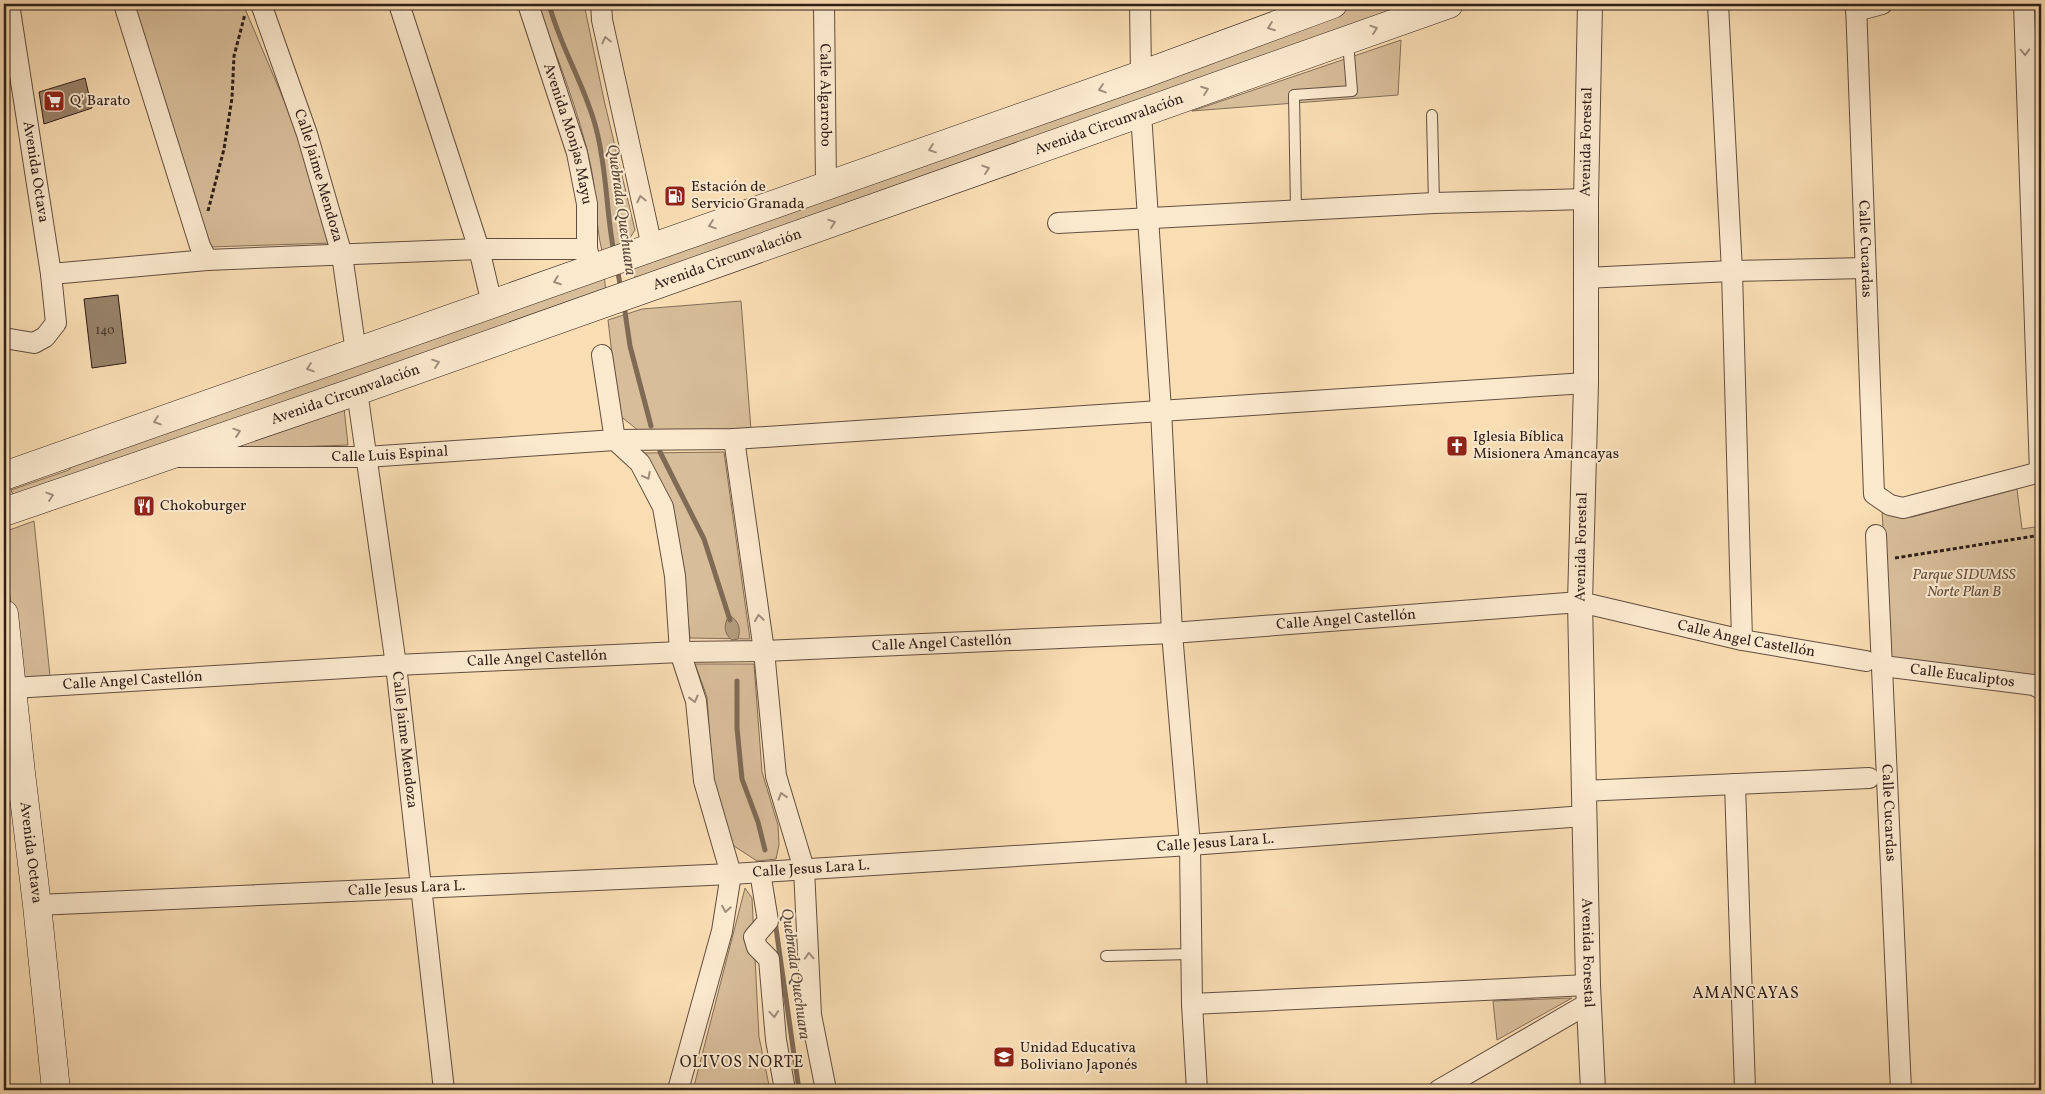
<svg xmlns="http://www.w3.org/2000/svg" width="2045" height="1094" font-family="Vollkorn,serif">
<rect width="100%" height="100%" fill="#f9ddb3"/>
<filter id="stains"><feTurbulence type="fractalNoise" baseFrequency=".004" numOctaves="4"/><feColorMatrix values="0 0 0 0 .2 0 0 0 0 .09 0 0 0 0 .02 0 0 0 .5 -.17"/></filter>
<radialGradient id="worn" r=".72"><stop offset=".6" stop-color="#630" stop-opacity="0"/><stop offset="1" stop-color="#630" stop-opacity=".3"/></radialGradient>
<g fill="#d7bd99" stroke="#836e58">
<polygon points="132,4 243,4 297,131 330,243 210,247"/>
<path d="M537,4H584L604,100L635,230L628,241L602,251C595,223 597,195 591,167C579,111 557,57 537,4Z"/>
<polygon points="1362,4 1421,4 636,282 632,264 1145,84"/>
<polygon points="1401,40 1398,95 1192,111"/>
<polygon points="604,273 606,294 15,501 11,490 69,470 78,458"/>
<polygon points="741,301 751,430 639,431 619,415 608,320 642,309"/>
<polygon points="344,408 348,445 215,450"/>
<polygon points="724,452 750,639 690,638 683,577 642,453"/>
<polygon points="2017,489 2022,529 2041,526 2041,677 1891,658 1882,511 1912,517"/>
<polygon points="34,521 50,676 21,678 4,552 4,532"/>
<polygon points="695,664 754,664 762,772 778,825 779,845 776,859 757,861 734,846 723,824 713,783 707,697"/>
<polygon points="745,888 752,898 759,1037 770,1090 693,1090"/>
<polygon points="1572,998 1497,1040 1493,1001"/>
</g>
<path fill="#b49c7e" stroke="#7f6a55" d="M729,615C739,621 741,628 738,639L732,640C723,633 724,624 729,615Z"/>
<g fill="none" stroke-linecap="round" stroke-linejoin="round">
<g stroke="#7f6a55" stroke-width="5">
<path d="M549,4C560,47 585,85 596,128C607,169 606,211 614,253"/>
<polyline points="617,268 621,289"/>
<polyline points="624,305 630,346 651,426"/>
<polyline points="660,452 704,539 730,620"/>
<polyline points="737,681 737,728 742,779 758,822 765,850"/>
<polyline points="775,921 799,1090"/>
</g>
</g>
<g fill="#988269" stroke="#2f1f18">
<polygon points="85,78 92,108 44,124 39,92"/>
<polygon points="118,295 126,363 92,368 84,299"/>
</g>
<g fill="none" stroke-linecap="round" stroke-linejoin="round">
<g stroke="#624e3f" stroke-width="12">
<g id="service">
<polyline points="1432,115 1434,203"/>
<polyline points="1296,210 1294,95 1352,91 1348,42"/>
<polyline points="1106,956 1191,954"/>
</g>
</g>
<g stroke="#624e3f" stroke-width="22">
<g id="minor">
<polyline points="124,4 200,246 207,260"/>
<path id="s1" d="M261,4L307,134L342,255L356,352"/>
<polyline points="399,4 479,249 492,304"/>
<path id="s2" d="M528,4L577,153L587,204V249L590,260"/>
<polyline points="601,4 602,20 652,247"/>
<path id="s3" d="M824,4L826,186"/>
<polyline points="1140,4 1141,75"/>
<polyline points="1718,4 1732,271 1742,640"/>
<path id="s4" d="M1856,4L1874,494L1890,505L1903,508L2040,472L2041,470"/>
<polyline points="2024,4 2040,472"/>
<polyline points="1856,11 1882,4"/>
<polyline points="1141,114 1161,410 1172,633 1190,845 1192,1004 1197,1090"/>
<polyline points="1058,223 1434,203 1586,199"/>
<polyline points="51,274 207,260 479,249 587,249"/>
<polyline points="1585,278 1732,271 1865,268"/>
<polyline points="4,338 34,343 45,337 56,323 51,274 9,4"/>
<polyline points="602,355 615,440 640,463 663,507 675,576 680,652 696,701 704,781 731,874 722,931 678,1090"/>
<path id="s5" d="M357,391L396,665L444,1090"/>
<polyline points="734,439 764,651 776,776 804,869 811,1015 826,1090"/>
<path id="s6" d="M180,457H366L615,440L734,439L1586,383"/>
<path id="s7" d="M1876,535L1901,1090"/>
<path id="s8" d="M1883,666L2034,685L2041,689"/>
<path id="s9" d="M13,688L396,665L680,652L764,651L1172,633L1580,602L1742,640L1866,661"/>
<polyline points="1735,784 1745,1090"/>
<polyline points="1583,791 1869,778"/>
<polyline points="760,872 768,921 754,937 757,947 769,959 776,1040 785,1090"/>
<path id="s10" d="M37,905L731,874L1190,845L1584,816"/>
<polyline points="1192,1004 1588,985"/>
<polyline points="1439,1090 1589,1003"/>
</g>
</g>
<g stroke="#624e3f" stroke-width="26">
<g id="tertiary">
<path id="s11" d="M1590,4L1586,199V383L1580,602L1588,985L1593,1090"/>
</g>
</g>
<g stroke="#2f1f18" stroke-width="29">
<g id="secondary">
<polyline points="4,476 1141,75 1333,4"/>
<path id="s12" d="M4,512L357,391L1449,4"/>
<path id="s13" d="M4,614L21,773L37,905L56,1090"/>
</g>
</g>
<g stroke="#2f1f18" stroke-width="3" stroke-dasharray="4 2.5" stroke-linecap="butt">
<polyline points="208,211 224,149 232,98 234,56 245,14"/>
<polyline points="1895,558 2041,535"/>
</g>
<use href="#service" stroke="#fbe9ce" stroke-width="10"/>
<use href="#minor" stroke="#fbe9ce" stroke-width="20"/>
<use href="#tertiary" stroke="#fbe9ce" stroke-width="24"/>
<use href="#secondary" stroke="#fbe9ce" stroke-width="28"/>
</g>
<defs><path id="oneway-chevron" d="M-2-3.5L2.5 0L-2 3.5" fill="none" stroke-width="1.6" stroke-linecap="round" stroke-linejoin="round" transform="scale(1.25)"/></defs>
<g stroke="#9f8e7c">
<use href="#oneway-chevron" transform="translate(1271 27) rotate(160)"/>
<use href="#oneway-chevron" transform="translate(1374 29) rotate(-19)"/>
<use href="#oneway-chevron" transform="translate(606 40) rotate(-103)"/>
<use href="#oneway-chevron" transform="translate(2025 52) rotate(88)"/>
<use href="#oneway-chevron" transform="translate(1102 89) rotate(161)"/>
<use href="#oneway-chevron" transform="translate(1205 90) rotate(-20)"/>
<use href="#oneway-chevron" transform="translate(932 149) rotate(161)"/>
<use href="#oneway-chevron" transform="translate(986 169) rotate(-19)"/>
<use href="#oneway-chevron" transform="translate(641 199) rotate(-103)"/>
<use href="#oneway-chevron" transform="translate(832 223) rotate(-19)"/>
<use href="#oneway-chevron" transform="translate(712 225) rotate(161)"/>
<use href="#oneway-chevron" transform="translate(557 281) rotate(160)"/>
<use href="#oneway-chevron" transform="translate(436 363) rotate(-19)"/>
<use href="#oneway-chevron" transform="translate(310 368) rotate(161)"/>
<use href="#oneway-chevron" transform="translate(157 421) rotate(161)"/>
<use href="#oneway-chevron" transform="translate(237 432) rotate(-19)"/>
<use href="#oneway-chevron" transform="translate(647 476) rotate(62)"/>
<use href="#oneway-chevron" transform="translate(50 496) rotate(-19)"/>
<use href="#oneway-chevron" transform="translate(759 618) rotate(-98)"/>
<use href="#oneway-chevron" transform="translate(694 699) rotate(76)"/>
<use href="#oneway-chevron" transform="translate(782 796) rotate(-107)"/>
<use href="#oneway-chevron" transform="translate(726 909) rotate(99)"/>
<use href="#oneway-chevron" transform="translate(809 956) rotate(-93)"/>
<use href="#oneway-chevron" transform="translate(774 1014) rotate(85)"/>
</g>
<defs>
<g id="supermarket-square" transform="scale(1.125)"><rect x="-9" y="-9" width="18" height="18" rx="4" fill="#8f2418" stroke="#fbe9ce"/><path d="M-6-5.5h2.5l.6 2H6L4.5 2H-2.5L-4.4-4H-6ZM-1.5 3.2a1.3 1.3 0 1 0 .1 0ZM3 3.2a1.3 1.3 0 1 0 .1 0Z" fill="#fff"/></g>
<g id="fuel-square" transform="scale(1.125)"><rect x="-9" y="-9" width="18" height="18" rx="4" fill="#8f2418" stroke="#fbe9ce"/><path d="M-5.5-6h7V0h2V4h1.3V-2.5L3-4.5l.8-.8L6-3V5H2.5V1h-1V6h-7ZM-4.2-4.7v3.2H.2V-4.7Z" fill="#fff"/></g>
<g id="church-square" transform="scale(1.125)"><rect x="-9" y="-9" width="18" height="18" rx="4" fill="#8f2418" stroke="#fbe9ce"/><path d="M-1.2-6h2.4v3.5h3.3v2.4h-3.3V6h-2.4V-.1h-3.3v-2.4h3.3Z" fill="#fff"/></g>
<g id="restaurant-square" transform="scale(1.125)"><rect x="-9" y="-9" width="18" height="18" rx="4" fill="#8f2418" stroke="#fbe9ce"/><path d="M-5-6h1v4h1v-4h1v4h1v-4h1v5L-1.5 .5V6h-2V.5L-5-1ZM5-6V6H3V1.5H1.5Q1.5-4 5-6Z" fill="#fff"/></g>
<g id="school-square" transform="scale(1.125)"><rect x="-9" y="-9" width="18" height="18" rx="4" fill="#8f2418" stroke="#fbe9ce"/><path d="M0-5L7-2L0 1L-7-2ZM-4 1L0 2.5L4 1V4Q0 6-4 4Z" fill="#fff"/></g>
</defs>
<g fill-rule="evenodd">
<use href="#supermarket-square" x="54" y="101"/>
<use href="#fuel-square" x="675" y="196"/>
<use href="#church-square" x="1457" y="446"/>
<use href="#restaurant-square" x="144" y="506"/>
<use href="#school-square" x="1004" y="1057"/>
</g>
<g text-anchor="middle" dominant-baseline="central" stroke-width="4" stroke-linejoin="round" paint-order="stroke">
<g font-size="12" fill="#49382c">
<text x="105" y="331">140</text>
</g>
<g font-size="15" fill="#2f1f18" stroke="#fbe9ce">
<text stroke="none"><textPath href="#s3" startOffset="91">Calle Algarrobo</textPath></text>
<text stroke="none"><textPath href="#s12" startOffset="1171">Avenida Circunvalación</textPath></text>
<text stroke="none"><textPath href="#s2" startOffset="136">Avenida Monjas Mayu</textPath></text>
<text transform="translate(1587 142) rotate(-89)">Avenida Forestal</text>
<text transform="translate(35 172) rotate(81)">Avenida Octava</text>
<text stroke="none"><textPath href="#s1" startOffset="181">Calle Jaime Mendoza</textPath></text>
<text stroke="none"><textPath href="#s4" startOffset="245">Calle Cucardas</textPath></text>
<text stroke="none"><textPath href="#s12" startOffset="766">Avenida Circunvalación</textPath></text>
<text stroke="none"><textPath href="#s12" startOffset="361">Avenida Circunvalación</textPath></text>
<text stroke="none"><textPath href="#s6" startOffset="210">Calle Luis Espinal</textPath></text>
<text transform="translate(1582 547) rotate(-89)">Avenida Forestal</text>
<text stroke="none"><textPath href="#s9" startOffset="1335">Calle Angel Castellón</textPath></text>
<text stroke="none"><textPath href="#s9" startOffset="1740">Calle Angel Castellón</textPath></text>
<text stroke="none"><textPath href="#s9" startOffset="930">Calle Angel Castellón</textPath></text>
<text stroke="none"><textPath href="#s9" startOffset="525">Calle Angel Castellón</textPath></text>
<text stroke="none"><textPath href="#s8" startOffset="80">Calle Eucaliptos</textPath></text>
<text stroke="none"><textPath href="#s9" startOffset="120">Calle Angel Castellón</textPath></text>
<text stroke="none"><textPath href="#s5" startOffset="352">Calle Jaime Mendoza</textPath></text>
<text stroke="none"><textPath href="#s7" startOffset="278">Calle Cucardas</textPath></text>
<text stroke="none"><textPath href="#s10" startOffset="1180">Calle Jesus Lara L.</textPath></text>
<text stroke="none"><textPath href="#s13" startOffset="240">Avenida Octava</textPath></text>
<text stroke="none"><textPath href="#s10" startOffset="775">Calle Jesus Lara L.</textPath></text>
<text stroke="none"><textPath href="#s10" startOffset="370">Calle Jesus Lara L.</textPath></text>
<text stroke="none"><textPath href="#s11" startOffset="949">Avenida Forestal</textPath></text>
</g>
<g font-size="15" fill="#2f1f18" stroke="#fbe9ce" text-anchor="start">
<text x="70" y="101">Q' Barato</text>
<text x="691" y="187">Estación de<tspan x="691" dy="17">Servicio Granada</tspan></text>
<text x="1473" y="437">Iglesia Bíblica<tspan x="1473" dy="17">Misionera Amancayas</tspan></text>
<text x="160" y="506">Chokoburger</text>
<text x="1020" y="1048">Unidad Educativa<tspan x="1020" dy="17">Boliviano Japonés</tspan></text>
</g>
<g font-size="15" font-style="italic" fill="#614e3f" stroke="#fbe9ce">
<text x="1964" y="575">Parque SIDUMSS<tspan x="1964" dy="17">Norte Plan B</tspan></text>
</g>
<g font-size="16" font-style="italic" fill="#5e4b3c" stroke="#fbe9ce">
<text transform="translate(621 210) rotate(82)">Quebrada Quechuara</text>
<text transform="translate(795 974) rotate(82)">Quebrada Quechuara</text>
</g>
<g font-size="16" letter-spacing="1" fill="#2f1f18" stroke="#fbe9ce">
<text x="1746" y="994">AMANCAYAS</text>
<text x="742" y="1063">OLIVOS NORTE</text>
</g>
</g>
<rect width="2045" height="1094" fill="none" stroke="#f9ddb3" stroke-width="20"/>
<rect x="5" y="5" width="2035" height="1084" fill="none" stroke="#2f1f18" stroke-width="2.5"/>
<rect x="10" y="10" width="2025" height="1074" fill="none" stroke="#2f1f18"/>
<rect width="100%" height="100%" filter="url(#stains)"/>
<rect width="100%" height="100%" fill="url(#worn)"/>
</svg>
